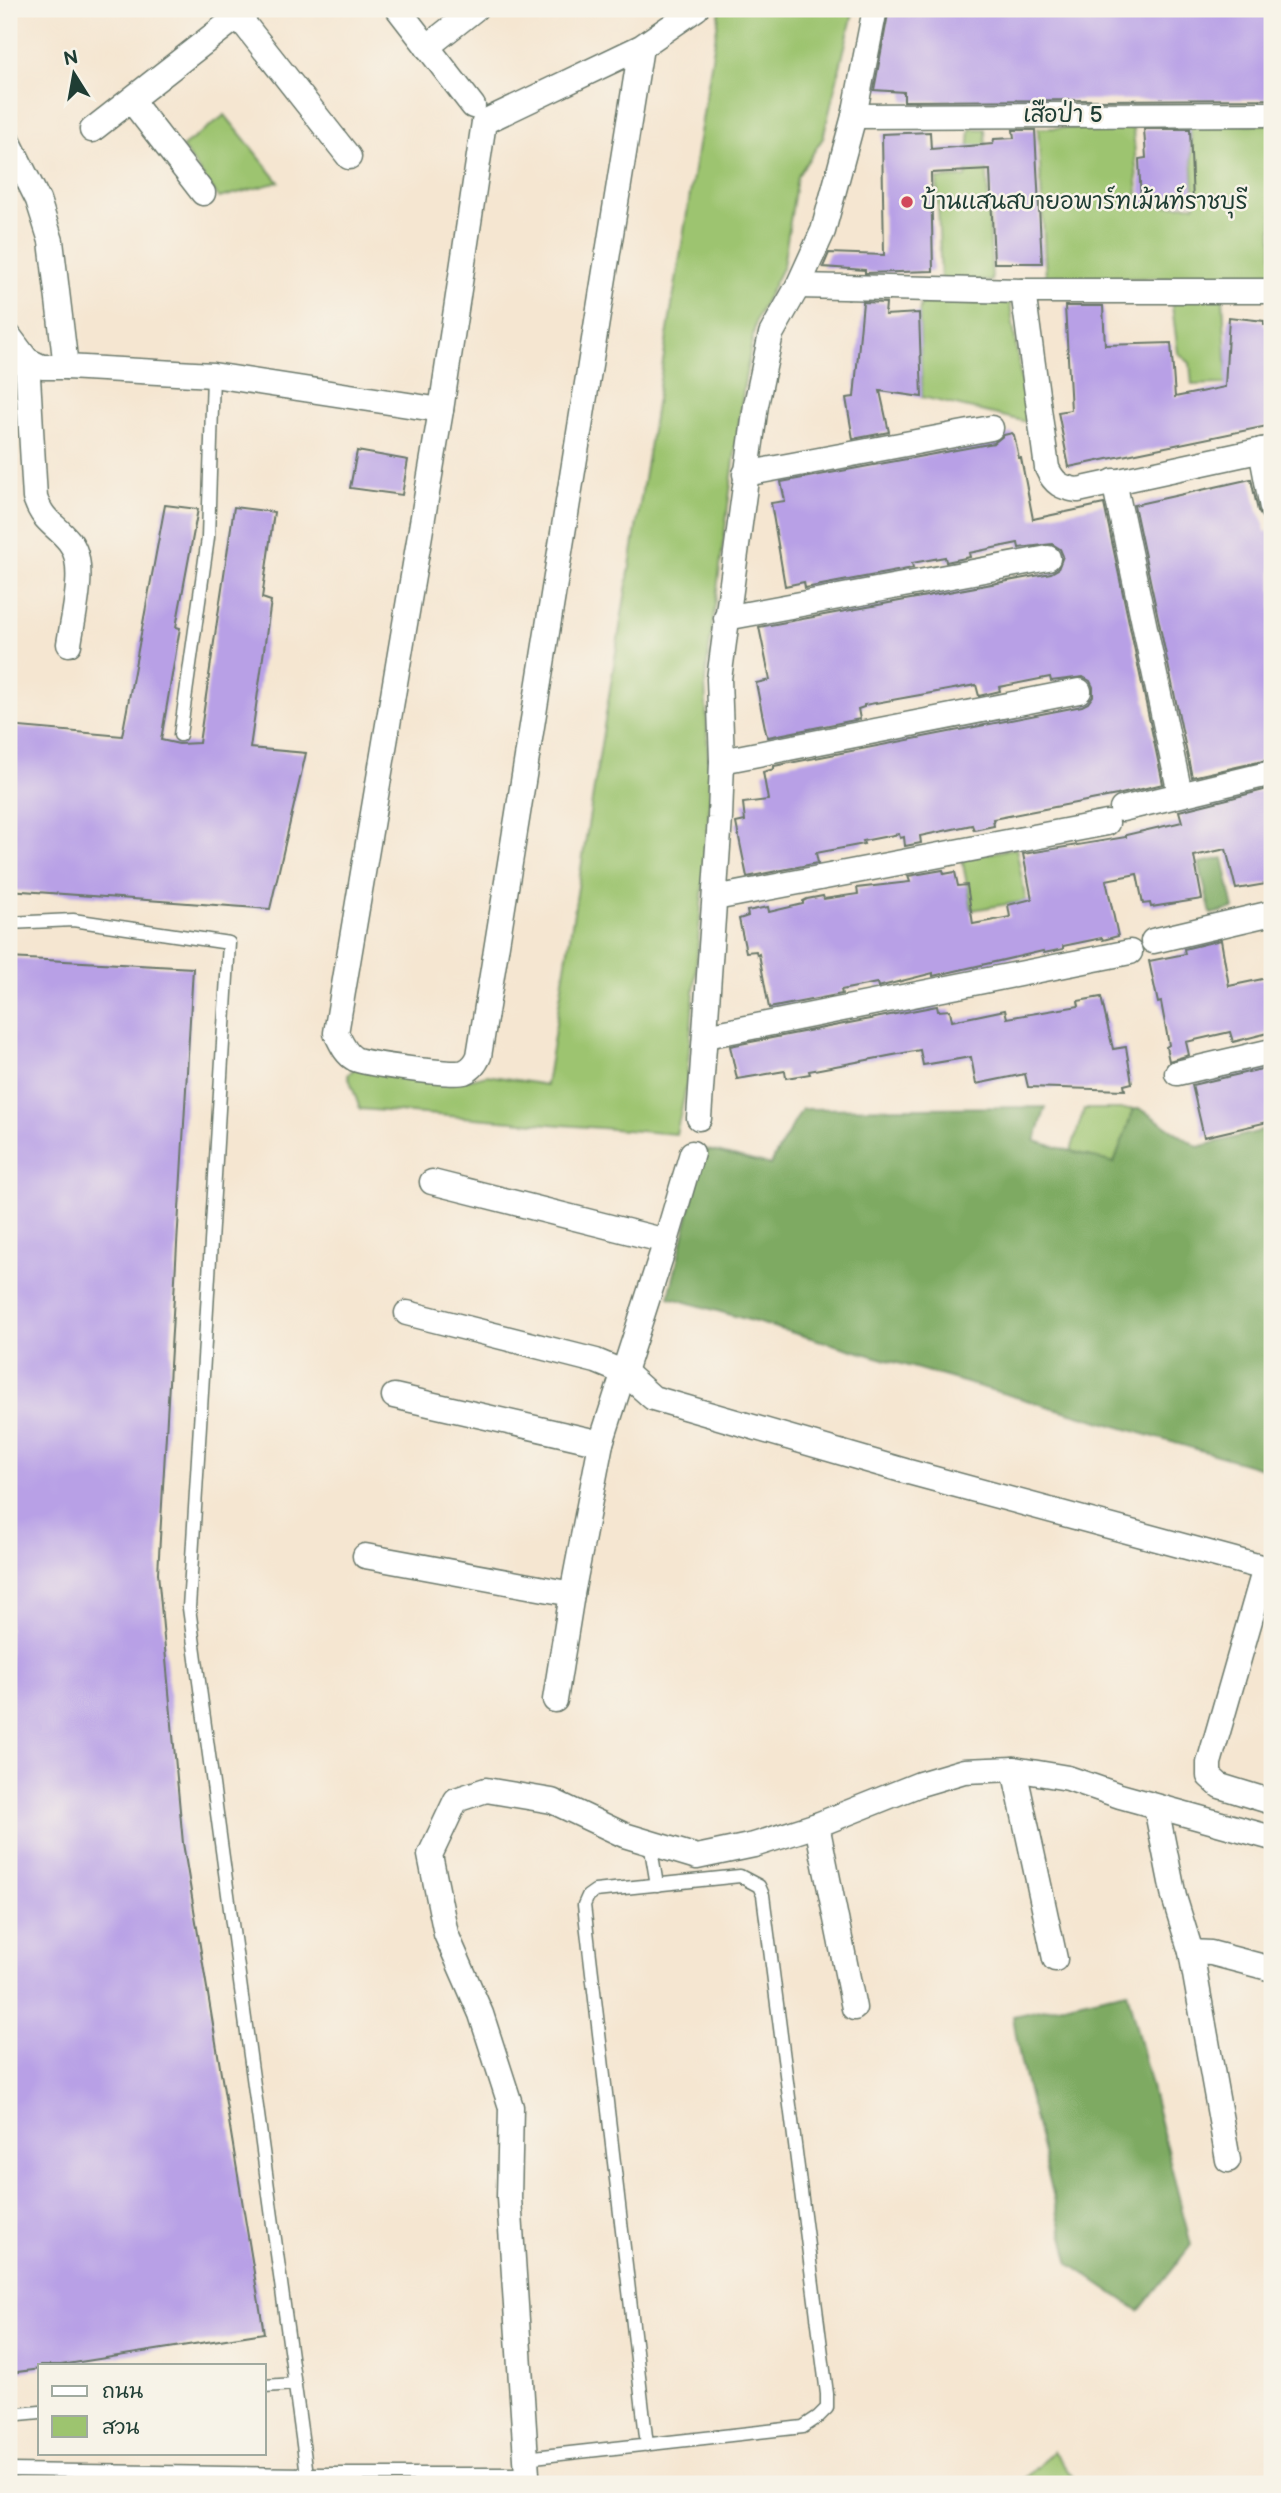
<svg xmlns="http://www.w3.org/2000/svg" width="1281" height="2493" font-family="'Balsamiq Sans','Playpen Sans Thai',sans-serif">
<rect width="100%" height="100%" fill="#f7f3e8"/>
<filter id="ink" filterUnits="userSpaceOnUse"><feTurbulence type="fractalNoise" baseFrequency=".0143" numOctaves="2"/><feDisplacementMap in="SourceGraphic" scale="14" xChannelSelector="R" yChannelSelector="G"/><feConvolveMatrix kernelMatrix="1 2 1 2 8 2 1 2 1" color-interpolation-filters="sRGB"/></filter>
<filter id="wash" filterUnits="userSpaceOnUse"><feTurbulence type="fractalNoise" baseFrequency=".00686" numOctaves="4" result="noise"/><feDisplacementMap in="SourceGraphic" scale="28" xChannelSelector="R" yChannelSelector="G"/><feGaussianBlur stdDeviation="1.57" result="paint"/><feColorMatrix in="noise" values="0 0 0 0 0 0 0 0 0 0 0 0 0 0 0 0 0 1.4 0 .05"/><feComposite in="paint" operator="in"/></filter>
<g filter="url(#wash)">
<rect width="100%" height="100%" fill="#f5e6d1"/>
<g fill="#9dc46f" stroke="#5e8052" stroke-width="2">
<polygon points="720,9 854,9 823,138 797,177 783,266 756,320 744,385 705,681 710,799 686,1088 676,1134 360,1109 348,1075 357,1065 470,1079 487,1075 546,1085"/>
<polygon points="225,115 279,182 219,198 182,147"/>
<polygon points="1272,124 1272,278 1046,278 1038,128 1133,128 1139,206 1195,205 1190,125"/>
<polygon points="970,129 985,129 992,281 941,283 937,179 966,177"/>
<polygon points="1223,296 1227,384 1192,385 1190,363 1178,353 1171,298"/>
<polygon points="921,303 1010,303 1027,422 922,397 919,313"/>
<polygon points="1016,848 1026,901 972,910 962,859"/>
<polygon points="1084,1109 1134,1109 1114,1164 1071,1151"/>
<polygon points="1053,2451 1078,2484 1020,2484"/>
</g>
<g fill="#7eaa62" stroke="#4e744b" stroke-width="2">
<polygon points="1223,858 1234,909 1211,914 1199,863"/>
<polygon points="1046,1107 1035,1141 1114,1163 1134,1109 1141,1109 1198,1147 1272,1128 1272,1471 669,1297 704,1149 770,1165 802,1109"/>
<polygon points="1127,1991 1191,2245 1139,2311 1070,2264 1020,2059 1013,2016"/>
</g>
<g id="blocks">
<g fill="#b8a0e6">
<polygon points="889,9 1272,9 1272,99 904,101 904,92 874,90"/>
<polygon points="1144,129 1190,129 1193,202 1141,205 1139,159 1146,158"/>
<polygon points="1013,130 1035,130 1042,263 994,263 990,170 931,173 933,271 865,273 865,270 823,267 829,253 884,255 882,134 930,132 931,149 993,144 994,139 1014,138"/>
<polygon points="863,302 886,303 885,315 919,313 922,397 880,391 889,432 853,439 846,398 854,397"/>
<polygon points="1065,306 1103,306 1105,345 1171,343 1175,397 1225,387 1229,317 1264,321 1264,325 1272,325 1272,425 1069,467 1058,412 1071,410"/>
<polygon points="1012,433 1014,435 1019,458 1021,458 1033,519 1104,504 1163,784 1117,795 993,819 994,826 974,830 972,825 920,836 921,843 905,846 904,837 900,838 899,834 863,841 864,844 816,853 818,863 747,877 736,823 745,821 743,803 768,800 763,772 774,769 774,766 1082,706 1088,703 1093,696 1093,687 1090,681 1083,677 1051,681 1050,677 999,687 1000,691 979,696 976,685 864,705 864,707 858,709 860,719 768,737 766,733 756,683 770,680 759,627 1051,573 1058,569 1063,556 1060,549 1052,544 1019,548 1018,543 969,553 970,557 946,562 945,557 912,563 913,568 805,588 804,582 785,586 771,503 785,501 781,482 994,443 1004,435"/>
<polygon points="357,451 408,460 402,495 350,488"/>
<polygon points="1251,479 1258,511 1263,519 1265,532 1270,531 1272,543 1272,759 1192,777 1134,505"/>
<polygon points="165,505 198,509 176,627 180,628 161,740 179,744 199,743 234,507 274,512 262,598 271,601 250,748 306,753 270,909 9,890 9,726 122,736"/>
<polygon points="1272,788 1272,883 1236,889 1226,849 1194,856 1202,899 1151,907 1150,903 1143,904 1137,874 1106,880 1118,936 1103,940 1102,938 1063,946 1063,949 1044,953 1043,951 933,976 933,973 878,987 877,983 841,990 842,994 769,1008 759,954 757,955 756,951 746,952 739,919 748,916 747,911 768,907 769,912 803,904 803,901 807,899 823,896 824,899 858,894 857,888 910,882 908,876 943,870 944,874 955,872 958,886 967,885 973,924 1010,917 1008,905 1032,899 1023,854 1126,837 1126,835 1182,822 1179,811"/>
<polygon points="1221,940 1229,986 1272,977 1272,1032 1233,1042 1230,1032 1186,1042 1189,1055 1169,1061 1166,1047 1169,1045 1161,1002 1158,1003 1149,961 1185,954 1184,949"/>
<polygon points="9,958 193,968 158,1573 183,1843 264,2333 61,2365 40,2365 40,2369 9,2373"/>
<polygon points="1101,997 1113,1049 1126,1047 1132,1083 1124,1085 1125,1090 1028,1087 1025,1074 976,1084 971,1057 923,1065 920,1050 809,1071 810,1074 786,1078 785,1071 737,1079 730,1046 937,1006 938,1011 950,1010 952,1021 1005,1010 1007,1018 1079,1006 1078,1001"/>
<polygon points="1266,1068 1272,1097 1272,1121 1204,1137 1192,1085"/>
</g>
</g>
</g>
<g filter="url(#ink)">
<use href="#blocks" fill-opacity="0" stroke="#6a786b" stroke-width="2"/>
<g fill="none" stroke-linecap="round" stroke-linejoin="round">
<g stroke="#6a786b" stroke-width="15">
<g id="service">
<polyline points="180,735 208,538 213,375"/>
<polyline points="9,923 73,920 229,943 189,1608 307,2474 527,2474"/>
<polyline points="650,1843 657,1885"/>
<polyline points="264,2386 295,2384"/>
<polyline points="9,2415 40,2412"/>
<polyline points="525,2458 803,2427 818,2417 827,2408 827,2394 763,1895 759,1886 740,1876 595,1891 588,1896 584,1905 647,2445"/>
<polyline points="9,2470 307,2474"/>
</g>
</g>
<g stroke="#6a786b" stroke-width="27">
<g id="minor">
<polyline points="398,9 473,106"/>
<polyline points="238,16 349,157"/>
<polyline points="427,47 475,9"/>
<path d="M641,47L479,1056C476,1063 472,1069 464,1072C452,1076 367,1064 355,1059C345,1054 341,1042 336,1033L441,410L484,122L641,47L696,9"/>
<polyline points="131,100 203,193"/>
<polyline points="854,116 1272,114"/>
<polyline points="92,130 247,9"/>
<polyline points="9,142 38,200 51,241 66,367"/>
<polyline points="798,286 1023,291 1272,291"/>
<path d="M1023,291L1047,468C1054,484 1062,488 1078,490L1272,448"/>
<polyline points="9,336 27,360 42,367 66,367 213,375 441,410"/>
<path d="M27,360L35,498C44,523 54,523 69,541C88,563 73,616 69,644"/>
<polyline points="1261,450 1272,508"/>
<polyline points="745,474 991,428"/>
<polyline points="1114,481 1180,794"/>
<polyline points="726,618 1048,558"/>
<polyline points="722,761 1079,691"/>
<polyline points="1122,809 1272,773"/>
<polyline points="715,898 1107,823"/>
<polyline points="1153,941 1272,913"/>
<polyline points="706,1036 1130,952"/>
<polyline points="1177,1073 1272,1051"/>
<polyline points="699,1118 720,818 722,761 719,679 756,405 771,334 798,286 823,231 854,116 875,9"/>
<polyline points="432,1182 666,1241"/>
<polyline points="407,1313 596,1361 625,1373 653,1398 905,1471 1272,1570"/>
<polyline points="394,1396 601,1443"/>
<polyline points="365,1556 572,1594"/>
<polyline points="1265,1568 1209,1763 1209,1776 1220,1786 1272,1802"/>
<polyline points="555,1700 572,1594 601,1443 666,1241 692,1153"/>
<polyline points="1014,1769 1055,1959"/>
<polyline points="1156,1807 1174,1897 1191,1952 1228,2160"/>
<polyline points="817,1825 854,2008"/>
<polyline points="1191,1952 1211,1953 1272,1969"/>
<polyline points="524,2484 527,2474 509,2198 511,2107 481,2014 446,1934 430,1855 456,1800 486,1790 552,1801 624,1835 697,1857 754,1845 817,1825 920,1784 964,1771 1014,1769 1068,1778 1120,1796 1272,1838"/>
</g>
</g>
<use href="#service" stroke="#fff" stroke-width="12"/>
<use href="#minor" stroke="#fff" stroke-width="24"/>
</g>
</g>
<circle fill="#d1495b" stroke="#f7f3e8" stroke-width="2.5" cx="907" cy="202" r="7"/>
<g text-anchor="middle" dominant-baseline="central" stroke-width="5" stroke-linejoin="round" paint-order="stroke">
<g font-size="23" fill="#1f3d34" stroke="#f7f3e8">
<text x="1063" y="115">เสือป่า 5</text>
</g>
<g font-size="23" fill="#1f3d34" stroke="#f7f3e8" text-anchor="start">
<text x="921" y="202">บ้านแสนสบายอพาร์ทเม้นท์ราชบุรี</text>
</g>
</g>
<rect width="1281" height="2493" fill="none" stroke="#f7f3e8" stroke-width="35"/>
<rect x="38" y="2364" width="228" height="91" fill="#f7f3e8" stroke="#a1aaa0" stroke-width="2"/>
<rect x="52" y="2386" width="35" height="10" fill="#ffffff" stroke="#a1aaa0" stroke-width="2"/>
<text x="102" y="2398" font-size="21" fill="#1f3d34">ถนน</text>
<rect x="52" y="2416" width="35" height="21" fill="#9dc46f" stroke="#a1aaa0" stroke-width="2"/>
<text x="102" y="2434" font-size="21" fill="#1f3d34">สวน</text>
<g transform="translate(74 74) rotate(349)" stroke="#f7f3e8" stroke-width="5" paint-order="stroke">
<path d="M0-5L12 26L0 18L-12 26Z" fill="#1f3d34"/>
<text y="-10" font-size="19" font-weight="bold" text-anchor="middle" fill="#1f3d34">N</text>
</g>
</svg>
